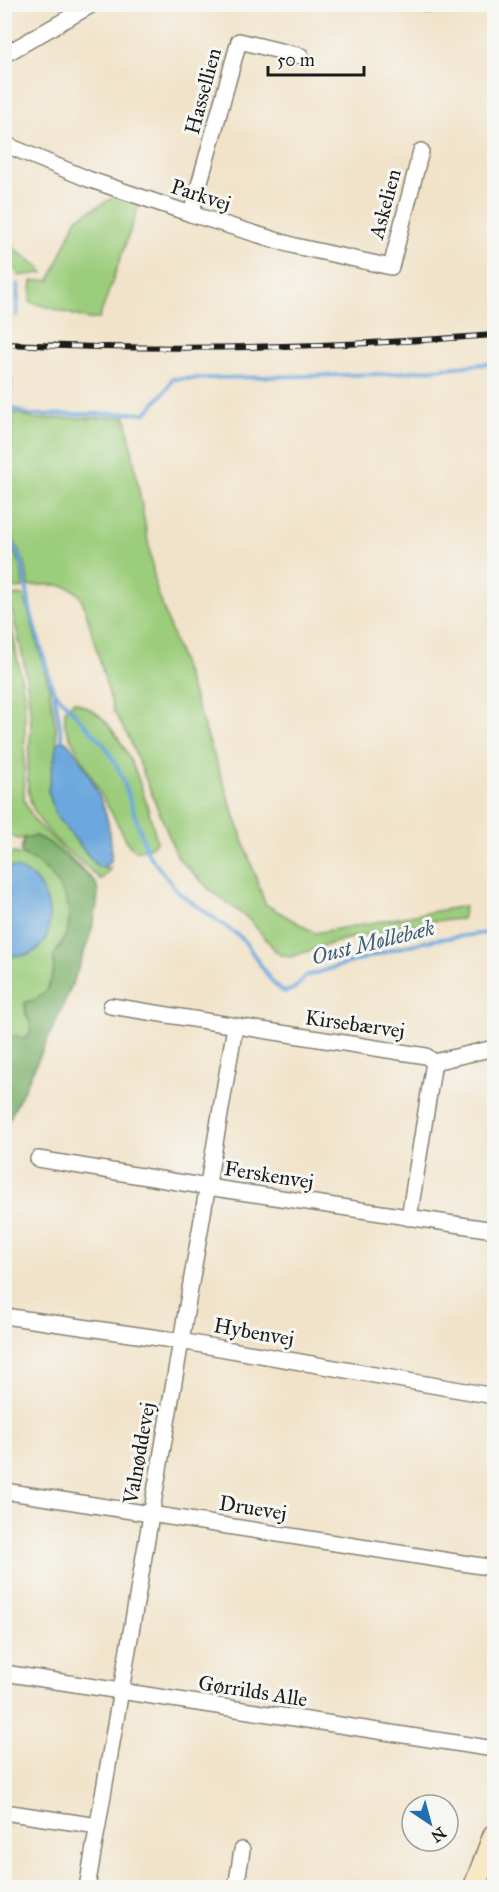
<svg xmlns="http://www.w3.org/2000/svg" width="499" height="1892" font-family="'IM FELL Great Primer',serif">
<rect width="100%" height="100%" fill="#f6f6f2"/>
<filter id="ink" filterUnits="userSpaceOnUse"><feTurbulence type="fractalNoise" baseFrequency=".0167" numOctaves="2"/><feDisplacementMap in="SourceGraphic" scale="12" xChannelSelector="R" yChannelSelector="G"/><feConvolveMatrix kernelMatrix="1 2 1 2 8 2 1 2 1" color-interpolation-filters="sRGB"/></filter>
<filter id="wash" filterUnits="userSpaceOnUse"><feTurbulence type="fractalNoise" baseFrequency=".008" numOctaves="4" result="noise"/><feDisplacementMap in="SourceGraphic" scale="24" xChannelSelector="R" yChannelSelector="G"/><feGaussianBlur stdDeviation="1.35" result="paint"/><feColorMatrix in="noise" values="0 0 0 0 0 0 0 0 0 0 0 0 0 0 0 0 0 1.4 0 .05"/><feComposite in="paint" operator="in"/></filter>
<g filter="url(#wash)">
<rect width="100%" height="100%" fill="#f1e3c9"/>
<g fill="#9ccd7c" stroke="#5c744c" stroke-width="1.5">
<polygon points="118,195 140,203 99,319 88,319 30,302 32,281 50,280 77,218"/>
<polygon points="5,242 38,266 43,273 19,276 5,253"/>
<path d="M14,412L34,419L126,417L156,587L265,904L315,933L465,906L462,919L433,921L346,939L290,957L279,954L274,949L250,920L210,890L178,858L129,738L114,712L85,608C83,604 82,598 79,595C68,581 44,585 29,586L25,563L7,527L5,515Z"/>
<polygon points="4,536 21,564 23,588 16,589 5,581"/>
<path d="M24,595L49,686L56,728L57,746L48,791L56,816L98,867L111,868L101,880C80,860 51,840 36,814C21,789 31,751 31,723C31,713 29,702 28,691C25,659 16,627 8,596Z"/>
<polygon points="4,602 12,630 25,699 24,800 34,820 95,882 48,842 35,836 19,839 5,835"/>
<path d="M74,701C84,706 98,712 105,721C134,753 146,800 157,841L151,847L136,851L129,845L70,737L65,725V711Z"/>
<path d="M15,853C46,860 77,896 68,929C65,940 56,949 54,958C53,961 55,964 54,968C53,974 50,984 47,990C43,996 38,997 33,1001C30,1004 27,1009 25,1013L32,1027L30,1034L22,1039L5,1040V855Z"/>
</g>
<path fill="#7db06c" stroke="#4c6644" stroke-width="1.5" d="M35,836L48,842L95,882C115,914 23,1090 5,1128V1040L16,1035L22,1039L30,1034C33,1019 24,1017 25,1002C43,1001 53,983 54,966C54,964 53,958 54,957C55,953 59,949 61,945C71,928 72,910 63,893C57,883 49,871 40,864C33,860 25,858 21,851L24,838Z"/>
<g fill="#6ca8dd" stroke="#44627c" stroke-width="1.5">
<path d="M62,739C76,744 102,799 106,815C110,829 112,847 111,862L103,867H98L56,816L48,791L57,744Z"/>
<path d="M11,867C61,874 66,970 5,954V870Z"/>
</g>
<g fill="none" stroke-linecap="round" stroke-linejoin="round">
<g stroke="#6ca8dd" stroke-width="4">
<polyline points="4,264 10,272"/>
<polyline points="17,315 18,284"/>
<polyline points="10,407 30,415 146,413 167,389 172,379 387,374 494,363"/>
<polyline points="4,481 11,377"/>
<polyline points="4,528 22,561 31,613 53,690 106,747 121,774 148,854 179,893 243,939 270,979 280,990 286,992 295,988 306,976 398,948 433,940 494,932"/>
<polyline points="54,692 62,739"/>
</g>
</g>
</g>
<g filter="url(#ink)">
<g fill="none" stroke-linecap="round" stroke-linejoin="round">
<g stroke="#868072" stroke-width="18">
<g id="street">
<polyline points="428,4 435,4"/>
<polyline points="4,55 93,4"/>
<polyline points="4,144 88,179 191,214 295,246 391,267 421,151"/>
<polyline points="191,214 239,41 301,56"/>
<polyline points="111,1006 426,1056 434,1062 409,1218"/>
<polyline points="434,1062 494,1048"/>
<polyline points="38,1159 214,1188 494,1230"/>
<polyline points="4,1316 180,1341 494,1396"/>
<polyline points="4,1491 494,1568"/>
<polyline points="4,1673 494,1749"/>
<polyline points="4,1812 98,1826"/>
<polyline points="87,1888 235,1027"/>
<polyline points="236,1888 242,1850"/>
</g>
</g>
<g stroke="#868072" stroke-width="24">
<polyline id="secondary" points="474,1888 494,1835"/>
</g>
<use href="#street" stroke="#fff" stroke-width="15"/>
<use href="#secondary" stroke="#f8e8c3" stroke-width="21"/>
<g stroke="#1c1c1c" stroke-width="6">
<path id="rail" d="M4,344C168,351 331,348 494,335"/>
</g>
<use href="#rail" stroke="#f6f6f2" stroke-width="4" stroke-dasharray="11" stroke-linecap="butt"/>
</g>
</g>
<g text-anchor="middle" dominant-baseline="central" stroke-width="6" stroke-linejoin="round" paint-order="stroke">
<g font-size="21" fill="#1c1c1c" stroke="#f6f6f2">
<text transform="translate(203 91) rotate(-75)">Hassellien</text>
<text transform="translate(201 195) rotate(18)">Parkvej</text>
<text transform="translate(385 204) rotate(-75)">Askelien</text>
<text transform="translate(355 1024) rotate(8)">Kirsebærvej</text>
<text transform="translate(269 1175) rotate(9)">Ferskenvej</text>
<text transform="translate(254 1332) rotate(10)">Hybenvej</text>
<text transform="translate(139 1453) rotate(-80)">Valnøddevej</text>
<text transform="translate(253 1508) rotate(9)">Druevej</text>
<text transform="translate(253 1691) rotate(9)">Gørrilds Alle</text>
</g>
<g font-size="22" font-style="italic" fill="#405b73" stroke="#f6f6f2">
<text transform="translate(373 942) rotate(-14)">Oust Møllebæk</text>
</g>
</g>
<rect width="499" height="1892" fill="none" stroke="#f6f6f2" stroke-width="24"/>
<g transform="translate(430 1823) rotate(144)"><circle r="28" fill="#f6f6f2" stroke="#9f9f9c" stroke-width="1.5"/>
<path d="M0-4.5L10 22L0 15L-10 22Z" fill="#1f6fb2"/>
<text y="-9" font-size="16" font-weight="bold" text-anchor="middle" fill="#1c1c1c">N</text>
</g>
<path d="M268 66v9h96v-9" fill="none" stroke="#1c1c1c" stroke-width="3"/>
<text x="277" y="66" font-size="18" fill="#1c1c1c" stroke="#f6f6f2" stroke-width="4.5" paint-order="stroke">50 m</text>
</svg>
